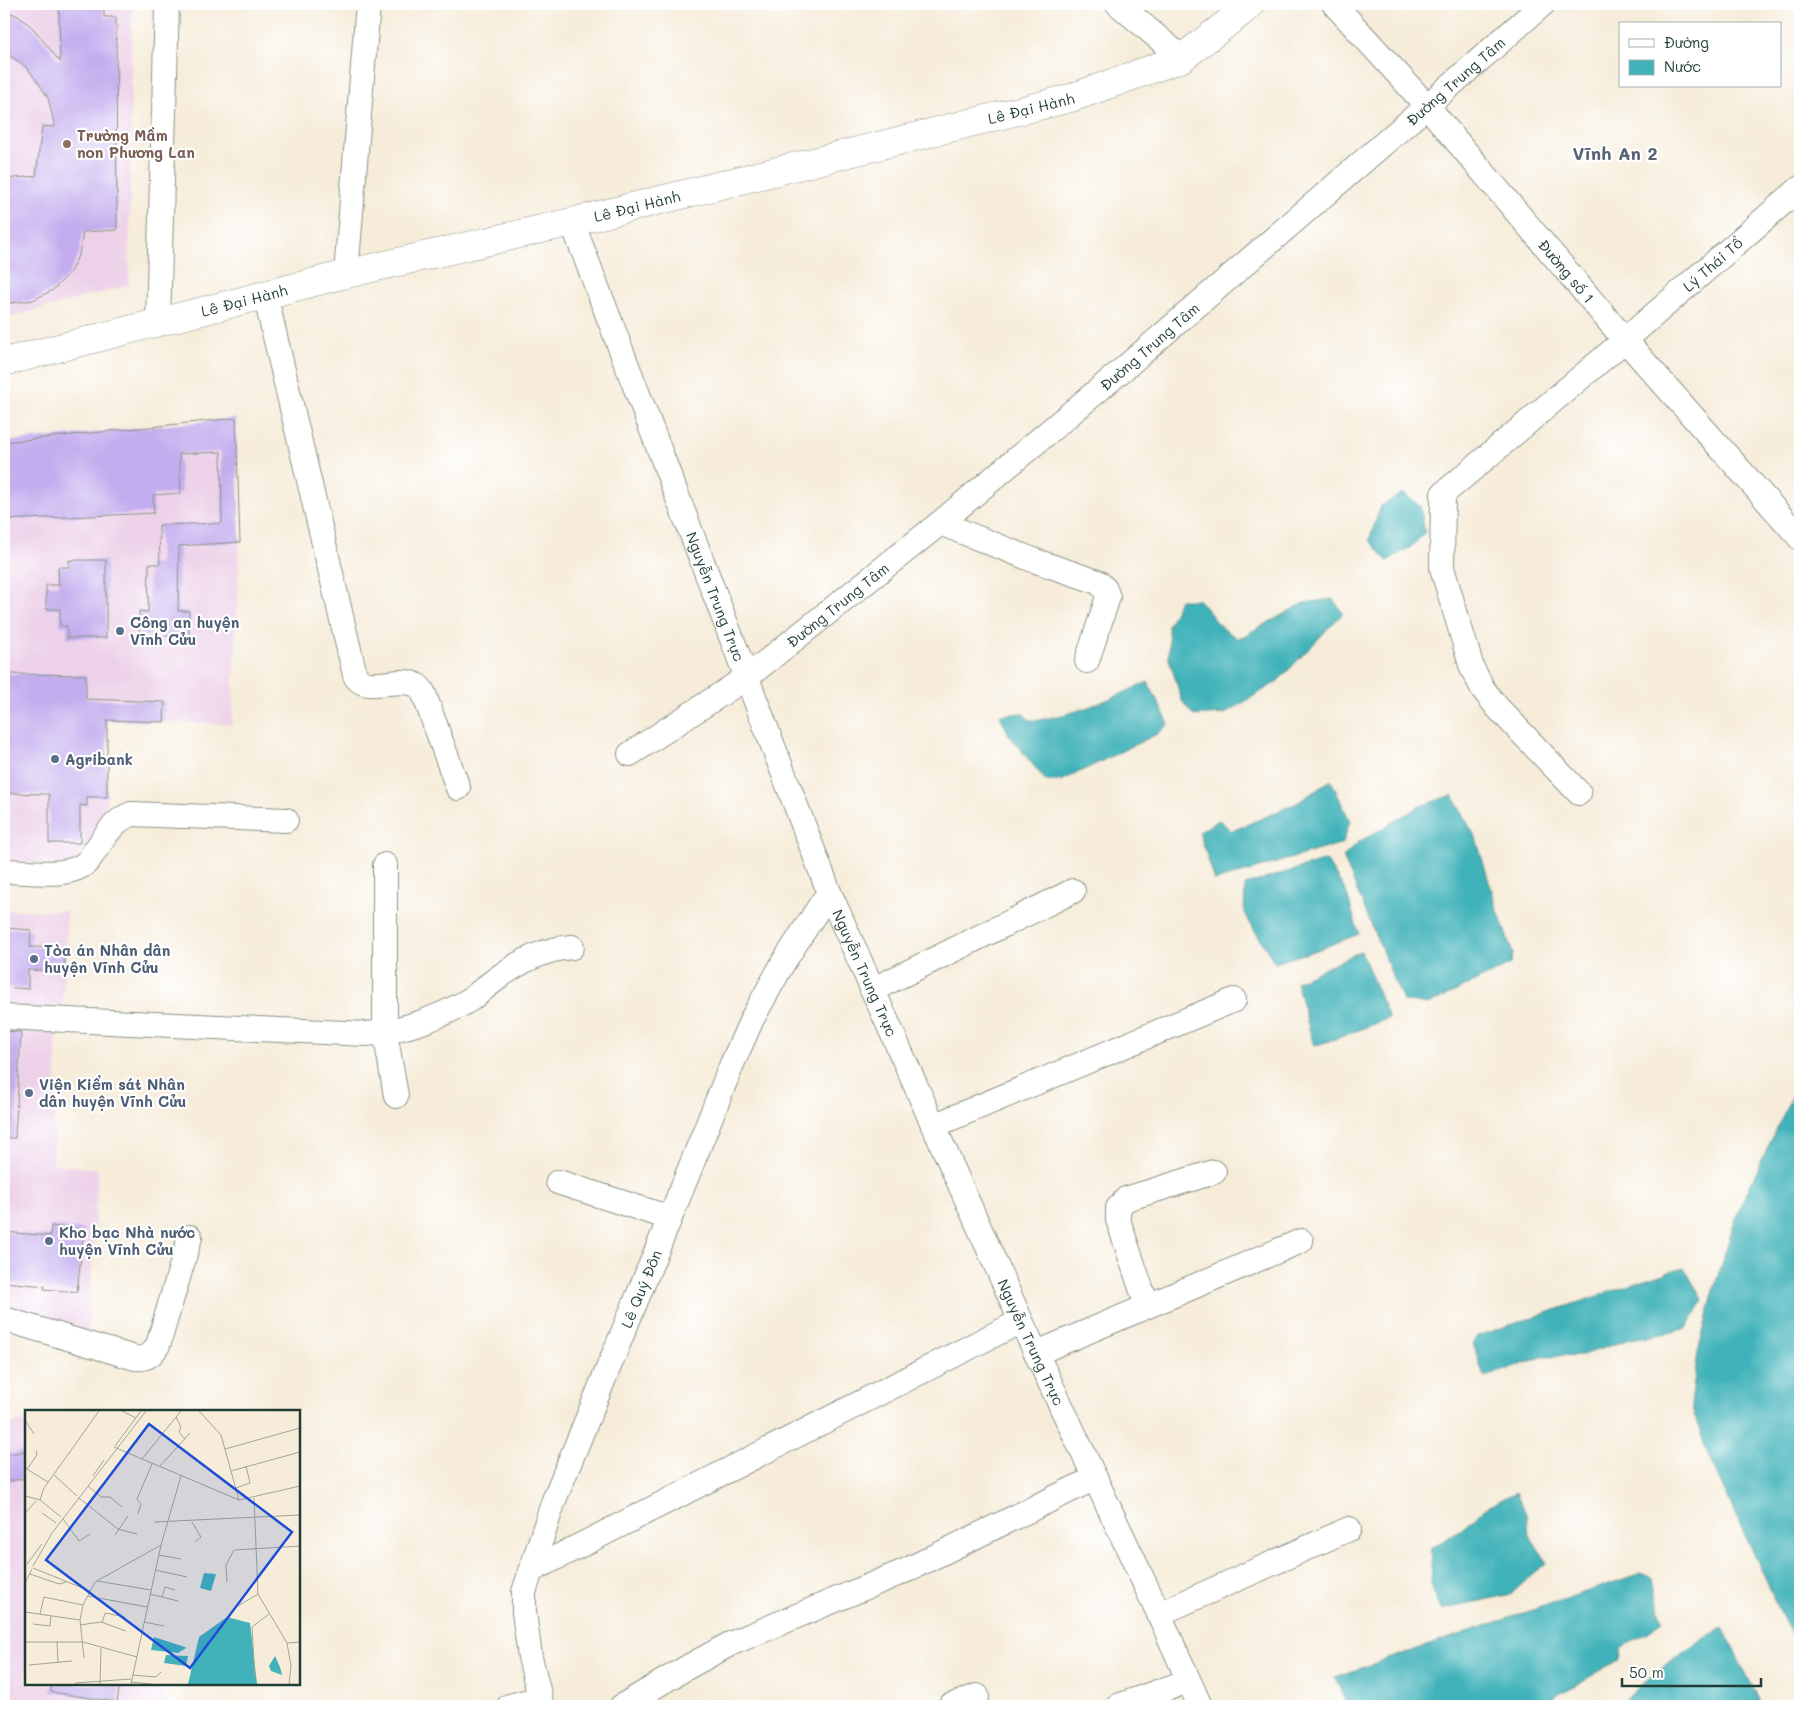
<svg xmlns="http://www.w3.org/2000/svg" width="1804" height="1710" font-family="Mali,sans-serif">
<rect width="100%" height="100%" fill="#fff"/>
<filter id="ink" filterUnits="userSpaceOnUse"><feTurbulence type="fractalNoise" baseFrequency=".02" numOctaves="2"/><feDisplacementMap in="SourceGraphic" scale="10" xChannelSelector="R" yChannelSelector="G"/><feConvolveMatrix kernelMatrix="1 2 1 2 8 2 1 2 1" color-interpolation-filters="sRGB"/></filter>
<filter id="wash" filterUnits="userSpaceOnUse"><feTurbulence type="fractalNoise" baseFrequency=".0096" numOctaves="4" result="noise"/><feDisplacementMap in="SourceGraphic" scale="20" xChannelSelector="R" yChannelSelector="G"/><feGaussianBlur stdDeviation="1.12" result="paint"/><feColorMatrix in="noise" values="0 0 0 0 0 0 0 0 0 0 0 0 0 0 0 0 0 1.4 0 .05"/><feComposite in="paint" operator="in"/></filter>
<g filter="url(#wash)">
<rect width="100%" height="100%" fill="#f6ecd9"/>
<g fill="#edd1e9">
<polygon points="4,4 132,4 129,285 4,319"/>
<polygon points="236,418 240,542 232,724 107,720 106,824 72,863 4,864 4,442"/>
<polygon points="4,910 67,911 62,1014 4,1011"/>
<polygon points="4,1024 57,1027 53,1164 98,1169 88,1338 4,1313"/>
<polygon points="26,1421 26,1684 160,1684 168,1706 4,1706 4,1424"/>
</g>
<g fill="#41b2b9" stroke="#307876">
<polygon points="1403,493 1420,506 1425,532 1411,547 1387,561 1369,540 1381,506"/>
<polygon points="1333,599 1343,613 1278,681 1225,714 1194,716 1182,701 1169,659 1168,625 1180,600 1199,600 1221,627 1238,639 1304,603"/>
<path d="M1148,682L1169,724L1157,734L1061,781H1046L1009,735L1000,715L1022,713L1031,721C1074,716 1109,699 1148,682Z"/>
<polygon points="1331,780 1350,821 1343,843 1215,881 1199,832 1219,820 1232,831 1297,803"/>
<polygon points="1452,795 1476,838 1496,905 1513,954 1511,964 1428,1005 1403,1001 1343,857 1357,843 1420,806"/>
<polygon points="1326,860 1346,891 1359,934 1317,950 1275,963 1244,913 1245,885"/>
<polygon points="1361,951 1389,1018 1341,1037 1314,1046 1296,982"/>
<polygon points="1800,1079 1800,1654 1709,1458 1691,1405 1698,1352 1716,1281 1738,1211"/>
<polygon points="1684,1267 1703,1301 1687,1328 1669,1333 1630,1339 1583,1355 1544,1356 1513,1368 1484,1377 1473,1343 1477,1336"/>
<polygon points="1516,1492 1527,1516 1529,1536 1542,1554 1546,1563 1511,1594 1441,1610 1430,1583 1432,1548 1463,1528 1487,1507"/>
<polygon points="1641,1573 1653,1578 1662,1621 1621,1649 1619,1660 1539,1706 1347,1706 1335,1677"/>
<polygon points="1723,1627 1762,1706 1613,1706 1625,1700 1665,1665"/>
</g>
<g id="blocks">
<g fill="#c3adee">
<polygon points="59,4 104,4 104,17 116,17 117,230 83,232 79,254 69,274 53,290 33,300 4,304 4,179 36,176 42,126 55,127 48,98 40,85 28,69 20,62 4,52 4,10 18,16 33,28 60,62"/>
<polygon points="236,418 240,542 179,546 178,611 189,611 189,636 139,636 139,611 148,612 149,564 160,564 159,525 222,523 221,452 179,454 181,493 153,495 154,513 4,520 4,442"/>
<polygon points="69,560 106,560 106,638 67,638 67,626 60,626 60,609 46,609 46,585 59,585 58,567 69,567"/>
<polygon points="4,674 86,675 86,699 165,702 164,722 107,720 107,797 87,797 87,806 80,805 80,843 49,843 49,794 4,793"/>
<polygon points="4,928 31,930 30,947 66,948 64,971 28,970 28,989 4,987"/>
<polygon points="4,1031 21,1032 15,1138 4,1138"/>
<polygon points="51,1226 84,1230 77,1292 44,1289 45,1286 4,1282 4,1232 50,1236"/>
<polygon points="26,1451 26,1478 4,1482 4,1455"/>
<polygon points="52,1684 120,1684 117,1702 51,1692"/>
</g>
</g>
</g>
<g filter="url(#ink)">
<use href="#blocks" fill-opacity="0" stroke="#8a9486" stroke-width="1"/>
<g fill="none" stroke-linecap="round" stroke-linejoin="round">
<g stroke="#8a9486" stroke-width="26">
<g id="minor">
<polyline points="1118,4 1182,58"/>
<path id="s1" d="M1334,4L1427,106L1625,340L1800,538"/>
<path id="s2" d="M572,222L829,892L1021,1321L1159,1614L1200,1706"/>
<polyline points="346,274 368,4"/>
<path d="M265,294L355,675C364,695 399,675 416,685C419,686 422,690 424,694L458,788"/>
<polyline points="158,322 167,4"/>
<polyline points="940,523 1033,560 1098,582 1105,589 1108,597 1087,661"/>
<path id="s3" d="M630,754L747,677L940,523L1121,371L1427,106L1543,4"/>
<path id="s4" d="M1579,793L1497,707L1483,689L1472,668L1442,568L1443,494L1625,340L1800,188"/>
<polyline points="385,865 385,1032 396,1096"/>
<path d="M4,871C27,871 69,879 87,862C90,859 92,855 94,852C105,837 113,821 131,814L286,820"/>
<polyline points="872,990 1073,891"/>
<path d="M4,1017L366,1034C400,1032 442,1017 471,999C479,993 487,986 495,980C517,963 544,949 572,947"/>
<polyline points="933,1126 1234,1000"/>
<polyline points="558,1182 670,1218"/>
<polyline points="1147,1306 1118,1220 1118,1208 1126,1199 1214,1172"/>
<path d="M4,1319L135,1358C147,1359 152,1355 158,1345L190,1237"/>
<polyline points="1037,1353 1301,1241"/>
<polyline points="530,1571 1021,1321"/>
<polyline points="1159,1614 1349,1529"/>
<polyline points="509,1706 540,1698"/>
<path id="s5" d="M542,1706L530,1657L524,1612V1592L554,1500L670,1218L732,1064L752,1019L783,963L829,892"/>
<polyline points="622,1706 686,1668 730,1644 907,1570 1095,1478"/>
<polyline points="950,1706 977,1696"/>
<polyline points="1118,1706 1188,1681"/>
</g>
</g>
<g stroke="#8a9486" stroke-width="29">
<g id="major">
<path id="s6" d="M4,362L346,274L572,222L1071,98L1182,58L1243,11L1250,4"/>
</g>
</g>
<use href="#minor" stroke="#fff" stroke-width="24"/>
<use href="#major" stroke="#fff" stroke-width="28"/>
</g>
</g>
<circle fill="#8d6e63" stroke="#fff" stroke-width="2" cx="67" cy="144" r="5"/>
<g fill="#5c6f8a" stroke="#fff" stroke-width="2">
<circle cx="120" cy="631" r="5"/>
<circle cx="55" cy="759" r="5"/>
<circle cx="34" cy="959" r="5"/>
<circle cx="29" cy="1093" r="5"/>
<circle cx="49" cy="1241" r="5"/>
</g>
<g text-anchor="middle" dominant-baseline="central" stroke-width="4.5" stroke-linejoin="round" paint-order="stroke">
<g font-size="15" fill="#1f3d34" stroke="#fff">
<text stroke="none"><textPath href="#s3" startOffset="1066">Đường Trung Tâm</textPath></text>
<text stroke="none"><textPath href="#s6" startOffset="1058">Lê Đại Hành</textPath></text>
<text stroke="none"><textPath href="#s6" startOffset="652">Lê Đại Hành</textPath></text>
<text stroke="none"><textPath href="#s4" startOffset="698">Lý Thái Tổ</textPath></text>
<text stroke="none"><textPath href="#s1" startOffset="354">Đường số 1</textPath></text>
<text stroke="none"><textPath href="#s6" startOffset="248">Lê Đại Hành</textPath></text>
<text stroke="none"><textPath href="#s3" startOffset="661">Đường Trung Tâm</textPath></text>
<text stroke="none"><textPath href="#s2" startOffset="401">Nguyễn Trung Trực</textPath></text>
<text stroke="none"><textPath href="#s3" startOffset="256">Đường Trung Tâm</textPath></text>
<text stroke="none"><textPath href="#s2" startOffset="806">Nguyễn Trung Trực</textPath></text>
<text stroke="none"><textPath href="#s5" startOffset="441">Lê Quý Đôn</textPath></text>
<text stroke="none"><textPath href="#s2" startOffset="1211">Nguyễn Trung Trực</textPath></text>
</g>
<g font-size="15" font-weight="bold" fill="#785e54" stroke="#fff" text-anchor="start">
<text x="77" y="135">Trường Mầm<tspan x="77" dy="17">non Phương Lan</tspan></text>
</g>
<g font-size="15" font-weight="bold" fill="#4e5e75" stroke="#fff" text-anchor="start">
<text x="130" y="622">Công an huyện<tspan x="130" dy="17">Vĩnh Cửu</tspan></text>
<text x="65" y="759">Agribank</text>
<text x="44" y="950">Tòa án Nhân dân<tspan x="44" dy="17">huyện Vĩnh Cửu</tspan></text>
<text x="39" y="1084">Viện Kiểm sát Nhân<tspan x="39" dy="17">dân huyện Vĩnh Cửu</tspan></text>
<text x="59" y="1232">Kho bạc Nhà nước<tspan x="59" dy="17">huyện Vĩnh Cửu</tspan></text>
</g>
<g font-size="18" font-weight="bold" fill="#586475" stroke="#fff">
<text x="1615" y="153">Vĩnh An 2</text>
</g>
</g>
<g transform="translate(25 1410)">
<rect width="275" height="275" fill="#f6ecd9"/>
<path d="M179,163L191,164L186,181L175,178ZM202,207L225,213L232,274H163L174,227ZM129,227L160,237L161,238L153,243L126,240ZM141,245L163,246L161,256L139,253ZM250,246L255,257L257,265L246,261L244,256Z" fill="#41b2b9"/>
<path fill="none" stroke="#a0a697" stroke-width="1" d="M97,1L111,8M174,1L196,25L214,90M151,7L156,17L154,22L160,29M0,10L9,24M90,36L116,1M89,37L214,90L275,76M200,39L275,18M117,49L156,1M135,56L165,23M0,58L23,72M2,59L12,45L11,41M206,61L275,42M29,65L52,86M68,66L79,50M63,76L76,87H85L97,97M211,78L225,73L221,56M0,86L15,90L36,107M54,88L93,119L112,124M229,88L233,184L262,233L275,232M15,90L19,78L74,1M0,103L11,91M17,103L31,113M113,104L116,94L112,89L127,54M38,109L54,131L65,124M129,112L275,105M167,112L176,127L170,132M90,125L103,106M134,145L156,149M2,154L17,134M8,156L27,123L121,1M8,158L65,181M130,160L162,167M5,164L34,174L41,172M72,171L126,180M202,172L201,155L209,140L275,136M0,173L7,159M125,184L153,191M63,186L122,197M137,187L140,177L150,180M213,196L233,184M0,202L55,210L58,195L70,172L136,135M15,204L19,187L58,195M55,210L59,248M119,212L139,216M77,213L80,203L100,207M8,214L25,216L26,205M55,215L76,212L101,221M32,231L33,253M0,232H58L112,247M262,233L266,256L264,274M4,255L47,251M107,265L131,267L136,262M230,268L227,217L244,204M106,272L126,274M50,273L106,269M75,274L76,238M106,274L136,135L156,66"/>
<path fill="#1d4ed8" fill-opacity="0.15" stroke="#1d4ed8" stroke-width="2.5" d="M124,14L267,122L165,258L21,150Z"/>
<rect width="275" height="275" fill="none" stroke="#1f3d34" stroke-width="2.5"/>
</g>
<rect width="1804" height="1710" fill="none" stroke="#fff" stroke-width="20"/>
<rect x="1619" y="22" width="162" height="65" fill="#ffffff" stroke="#a5b1ae"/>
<rect x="1629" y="39" width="25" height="8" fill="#ffffff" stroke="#a5b1ae"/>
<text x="1664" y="48" font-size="15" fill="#1f3d34">Đường</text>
<rect x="1629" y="60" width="25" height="15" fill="#41b2b9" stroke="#a5b1ae"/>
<text x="1664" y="72" font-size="15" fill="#1f3d34">Nước</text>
<path d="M1622 1678v8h139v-8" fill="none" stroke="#1f3d34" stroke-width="2.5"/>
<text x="1629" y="1678" font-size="15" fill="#1f3d34" stroke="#ffffff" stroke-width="4" paint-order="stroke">50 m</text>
</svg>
